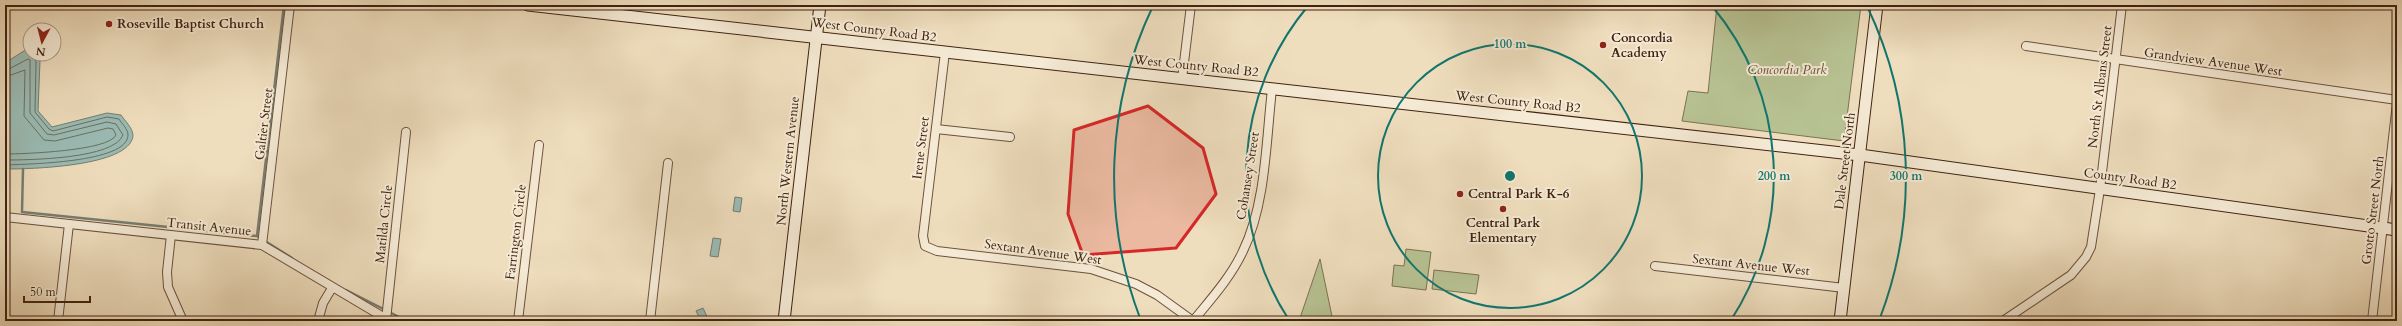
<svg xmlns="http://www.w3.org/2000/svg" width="2402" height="326" font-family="Cardo,serif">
<rect width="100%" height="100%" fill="#efdebe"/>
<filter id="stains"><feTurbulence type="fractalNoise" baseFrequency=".005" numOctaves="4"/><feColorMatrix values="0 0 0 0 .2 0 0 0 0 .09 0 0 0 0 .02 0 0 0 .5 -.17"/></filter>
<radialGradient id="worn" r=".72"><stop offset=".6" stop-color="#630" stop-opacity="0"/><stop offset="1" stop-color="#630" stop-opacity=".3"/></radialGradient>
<g fill="#b7c293" stroke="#7c7252">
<polygon points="1717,5 1861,5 1844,141 1682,121 1688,91 1708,93"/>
<polygon points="1406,249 1431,252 1426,290 1392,286 1394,265 1404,266"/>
<polygon points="1320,259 1333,321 1299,321"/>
<polygon points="1434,270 1479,275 1476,294 1432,289"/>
</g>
<g fill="#9abcb5" stroke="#767e73">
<path d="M30,47V54H37L40,61L38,111L52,127L107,113L121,115C125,121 133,128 133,136C129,167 29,169 5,169V63Z"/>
<polygon points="735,197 742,198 740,212 733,211"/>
<polygon points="713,238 721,239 718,257 710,256"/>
<polygon points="703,308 709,321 701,321 696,311"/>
</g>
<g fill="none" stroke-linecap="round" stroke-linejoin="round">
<g stroke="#6d6f62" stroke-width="1">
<path d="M5,71L28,59L30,60V113L47,134L54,135L107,122L116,124L123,135C114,159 29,160 5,160"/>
<path d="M5,77L25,70L24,116L44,140L55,141L108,128L113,129L116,135C109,151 23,154 5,154"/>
<path d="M5,165C26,164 128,163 128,135C128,129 122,124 119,119L107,117L53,131L49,129L35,112L36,62L34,54"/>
</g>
<g stroke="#767e73" stroke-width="2.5">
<polyline points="23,169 22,212 257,236 292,258"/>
<polyline points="257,236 284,5"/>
<polyline points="346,290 403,319 416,321"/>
</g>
<g stroke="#6c513c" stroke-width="10">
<g id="street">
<polyline points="2026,46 2397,100"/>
<path d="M945,52L923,236L925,246L937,251L1091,269L1136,284L1157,295L1193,321C1211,299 1231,277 1243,251C1266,204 1266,141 1272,89"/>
<polyline points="1182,79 1191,5"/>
<polyline points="936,129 1010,137"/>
<polyline points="5,217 262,245 390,321"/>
<polyline points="171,235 167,272 168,287 183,321"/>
<polyline points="262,245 290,5"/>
<polyline points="1655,266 1844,288"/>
<polyline points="386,320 406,132"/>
<polyline points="58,321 69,224"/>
<polyline points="318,321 323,303 332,288"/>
<polyline points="518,321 539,145"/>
<polyline points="650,321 668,163"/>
<polyline points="2003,321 2071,275 2086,257 2091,247 2100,189 2122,5"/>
<polyline points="2372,321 2397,103"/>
</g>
</g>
<g stroke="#402210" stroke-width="13">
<g id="secondary">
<polyline points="528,5 1860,155 2397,230"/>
<polyline points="784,321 820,5"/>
<polyline points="1840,321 1877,5"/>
</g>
</g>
<use href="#street" stroke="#f5ead5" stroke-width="8"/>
<use href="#secondary" stroke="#f5ead5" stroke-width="11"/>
</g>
<path fill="#d62828" fill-opacity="0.2" stroke="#d62828" stroke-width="3" stroke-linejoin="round" d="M1148,106L1203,148L1216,194L1176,248L1083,255L1068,214L1074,130Z"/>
<g fill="none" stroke="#0f766e" stroke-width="2">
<circle cx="1510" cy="176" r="132"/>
<path d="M1289 320A264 264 0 0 1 1308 6M1712 6A264 264 0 0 1 1731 320"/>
<path d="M1140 318A396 396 0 0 1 1153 6M1867 6A396 396 0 0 1 1880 318"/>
</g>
<g fill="#8f2418" stroke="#f5ead5" stroke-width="1.5">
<circle cx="109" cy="24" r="4"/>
<circle cx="1603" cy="45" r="4"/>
<circle cx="1460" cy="194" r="4"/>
<circle cx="1503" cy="209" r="4"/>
</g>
<g text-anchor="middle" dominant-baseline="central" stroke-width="4" stroke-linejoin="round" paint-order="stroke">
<g font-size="13" font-weight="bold" fill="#402210" stroke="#f5ead5" text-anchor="start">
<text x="117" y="24">Roseville Baptist Church</text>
<text x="1611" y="38">Concordia<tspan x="1611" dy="15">Academy</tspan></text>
<text x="1468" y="194">Central Park K-6</text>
<text x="1503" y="223" text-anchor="middle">Central Park<tspan x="1503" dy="15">Elementary</tspan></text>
</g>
<g font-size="13" fill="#402210" stroke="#f5ead5">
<text transform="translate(874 30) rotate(7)">West County Road B2</text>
<text transform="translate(2213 62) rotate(8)">Grandview Avenue West</text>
<text transform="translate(1196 66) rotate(6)">West County Road B2</text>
<text transform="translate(2100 87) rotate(-83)">North St Albans Street</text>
<text transform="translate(1518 102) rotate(6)">West County Road B2</text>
<text transform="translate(264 124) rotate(-83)">Galtier Street</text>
<text transform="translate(921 148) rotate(-83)">Irene Street</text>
<text transform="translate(788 161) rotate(-84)">North Western Avenue</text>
<text transform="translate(1845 161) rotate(-83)">Dale Street North</text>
<text transform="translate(1248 176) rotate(-81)">Cohansey Street</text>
<text transform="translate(2130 179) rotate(8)">County Road B2</text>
<text transform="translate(2373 210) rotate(-83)">Grotto Street North</text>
<text transform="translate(384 224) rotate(-84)">Matilda Circle</text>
<text transform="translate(209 227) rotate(6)">Transit Avenue</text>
<text transform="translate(516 232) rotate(-83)">Farrington Circle</text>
<text transform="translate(1043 252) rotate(8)">Sextant Avenue West</text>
<text transform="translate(1751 265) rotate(6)">Sextant Avenue West</text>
</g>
<g font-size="13" font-style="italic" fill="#5e4a31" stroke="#f5ead5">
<text x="1787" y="70">Concordia Park</text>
</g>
</g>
<circle cx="1510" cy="176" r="6" fill="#0f766e" stroke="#f5ead5" stroke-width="2"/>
<g font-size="12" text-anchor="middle" font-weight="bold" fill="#0f766e" stroke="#f5ead5" stroke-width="4" stroke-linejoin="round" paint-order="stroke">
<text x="1510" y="48">100 m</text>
<text x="1774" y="180">200 m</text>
<text x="1906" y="180">300 m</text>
</g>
<rect width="2402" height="326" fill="none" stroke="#efdebe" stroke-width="20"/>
<rect x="6" y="6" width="2390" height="314" fill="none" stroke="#402210" stroke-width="2"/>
<rect x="10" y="10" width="2382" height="306" fill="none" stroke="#402210"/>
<g transform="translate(42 42) rotate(187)"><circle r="19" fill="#f5ead5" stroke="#ad9a86"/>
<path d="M0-3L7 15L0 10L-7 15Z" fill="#8f2418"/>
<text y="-6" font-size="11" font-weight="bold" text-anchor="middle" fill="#402210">N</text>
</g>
<path d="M24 296v6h66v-6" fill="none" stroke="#402210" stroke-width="2"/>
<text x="30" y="296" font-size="12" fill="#402210" stroke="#f5ead5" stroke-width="3" paint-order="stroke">50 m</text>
<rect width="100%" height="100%" filter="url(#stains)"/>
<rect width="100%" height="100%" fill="url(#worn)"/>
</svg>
